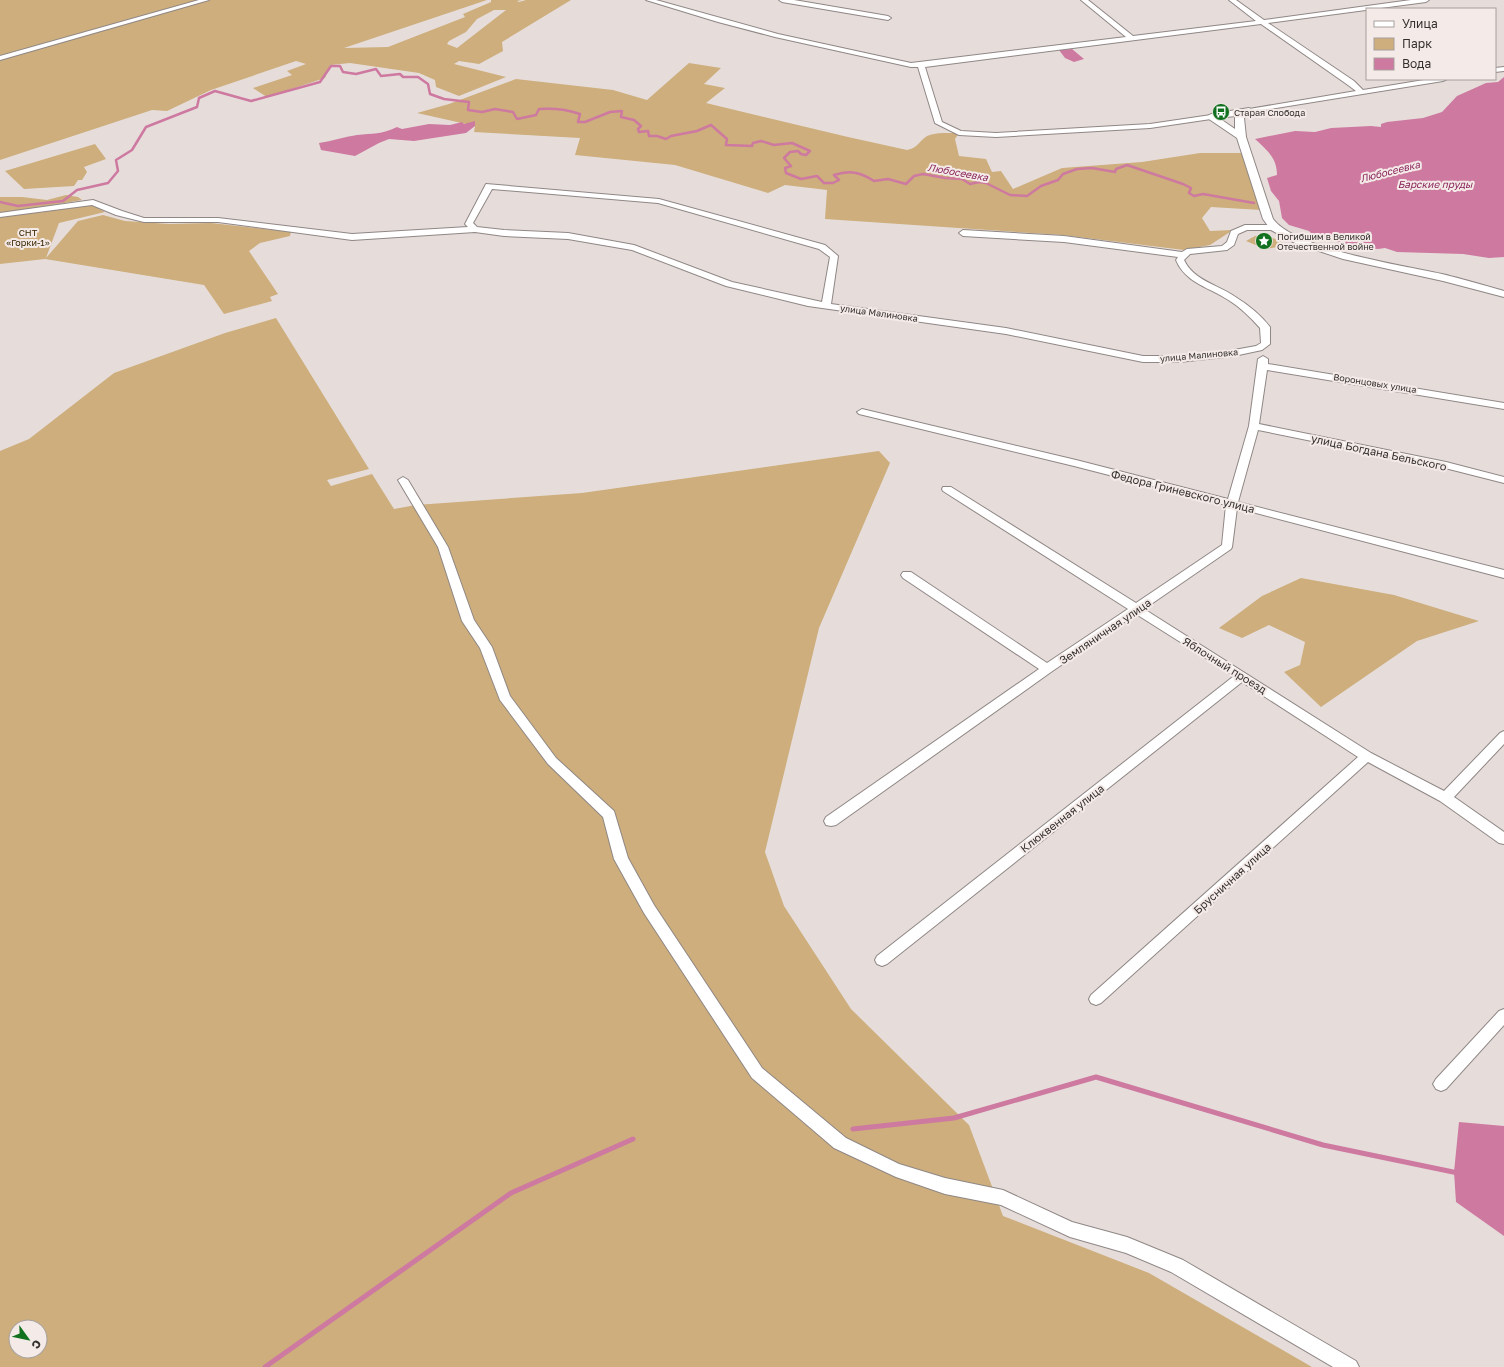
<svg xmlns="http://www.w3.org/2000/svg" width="1504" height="1367" font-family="'Golos Text',sans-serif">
<rect width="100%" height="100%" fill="#e6dddb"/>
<g fill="#cdae7c" fill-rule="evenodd">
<path d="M0,0H487L344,48L388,47L465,17L463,14L491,2V0H522L517,1L519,2L526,0H571L502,42L503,51L479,64L459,61L454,64L506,77L459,96L436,87L435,80L419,73L350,63L330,65L325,78L267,97L253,88L292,75L287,71L306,64L296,61L211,90L167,111L152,110L0,160ZM494,10H506L457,48L447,44L449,41L466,32L477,19Z"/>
<path d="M689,63L721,68L704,84L725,88L706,103L848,137L907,150C918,148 919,141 927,136C935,132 950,133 959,133L955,139L959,156L986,159L992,172L1001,171L1013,189L1062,168L1142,162L1200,153H1244L1261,210L1211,207L1202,218L1210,231L1233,230L1210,245L1184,250L1062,235L825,219L827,190L785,185L768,193L675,165L575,155L580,138L474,132L475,126L417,113L449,104L516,79L613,90L647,100Z"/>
<polygon points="95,144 106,159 84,167 87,172 82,180 78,180 74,186 24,189 5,171"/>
<polygon points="66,195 78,197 82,200 0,214 0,197 22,197 47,200"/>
<polygon points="91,204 105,212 59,223 46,258 78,221 103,215 125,221 169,224 211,223 291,232 290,236 260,243 249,251 278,294 270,297 272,301 224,314 204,285 45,259 0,264 0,217 12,214 44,212"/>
<polygon points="1265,235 1283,242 1278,247 1265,249 1246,241 1255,236"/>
<path d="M276,318L369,469L327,480L331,486L372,474L394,509L416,505L582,493L879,451L890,463L819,628L765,852L784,906L851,1009L969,1125L1003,1216L1149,1273L1312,1367H0V451L29,439L114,373L225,333ZM16,1327H40V1351H16Z"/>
<polygon points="1301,578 1394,595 1479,621 1417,641 1321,707 1284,672 1300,665 1305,642 1269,625 1242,638 1219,628 1262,596"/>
</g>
<g fill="#ce79a0">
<polygon points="1072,49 1084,59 1074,62 1065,58 1059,50"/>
<path d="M1504,77V257L1489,258L1463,254L1397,252L1385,248L1378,249L1356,247L1313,235L1309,231L1289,225L1282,218L1279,201L1271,191L1267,178L1277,175C1277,158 1267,150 1255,139L1295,131L1315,132L1331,128L1371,126L1381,127V124L1387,122L1423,118L1442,112L1457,96L1486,83L1498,82Z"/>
<path d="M475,121V126L466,133L414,141L389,139L379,143L355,156L321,150L319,143C332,141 344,137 357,135C373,133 381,135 397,127L402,129L429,124L450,125L462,122L464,124Z"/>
<polygon points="1459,1122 1504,1126 1504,1236 1456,1202 1454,1172"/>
</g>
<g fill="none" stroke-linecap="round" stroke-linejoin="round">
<path stroke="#ce79a0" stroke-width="2.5" d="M0,202L18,206L63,201L77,190L108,183L118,171L116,160L132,150L146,127L197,107L199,98L215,91L251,101L320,82L331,66H340L343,72L356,74L376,69L381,76L400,74L403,77H418L428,84L430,94L444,99L469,102L468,110L482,112L495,109L513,112L517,119L536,115L539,109C553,108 566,109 580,114L578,122H585L610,112L622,111L621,117L634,120L641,126L638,129L639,132L648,131L649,136H657L666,139L671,136L697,131L711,125L727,139L726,145L752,146L753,143L761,141L774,145L792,143L810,151L806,155L801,154L798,151L790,152L784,158L791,166L785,168L786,173L801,179L817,176L824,183H833L839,180L834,175C850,170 860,172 874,181L888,179L906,184L914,176L923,174L945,178L962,179L970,184L979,182L986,183L1010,195L1027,196L1041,186L1058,180L1063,174L1077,169L1092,168L1115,172L1116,169L1127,165L1183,184L1191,188L1189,193L1194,196L1203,194L1254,203"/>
<g stroke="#ce79a0" stroke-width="5">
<polyline points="853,1129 954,1118 1096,1077 1323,1145 1458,1173"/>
<polyline points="265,1367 511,1193 633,1139"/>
</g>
<g stroke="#8f8785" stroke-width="2">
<g id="minor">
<polygon points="199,0 209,0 0,60 0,56"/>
<polygon points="646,0 656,0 778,34 911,63 1126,37 1081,0 1088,0 1133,36 1256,21 1229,0 1236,0 1264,20 1411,0 1429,0 1426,2 1268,23 1354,81 1363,90 1430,79 1447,79 1443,81 1246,113 1246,109 1249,109 1356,91 1348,85 1261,24 925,67 942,122 961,131 996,133 1150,124 1211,115 1215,117 1211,119 1150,128 996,137 959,135 935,123 918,67 911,67 775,37 718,22"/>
<polygon points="779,0 794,0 888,16 891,18 888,20 782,2"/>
<polygon points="1504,67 1504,71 1495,72 1495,68"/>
<path d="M486,184L659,199L825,245L838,256L831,304L1006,328L1143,356H1179L1234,350L1256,346L1261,343L1260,328C1251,318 1241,308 1230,301C1211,288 1185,283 1176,260L1178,257L1064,242L963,236L959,233L963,230L1064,236L1182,252L1187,249L1222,246L1227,242L1231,231L1245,225H1275L1279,228L1278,230H1247L1238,234L1234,245L1227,250L1190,254L1184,260C1193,280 1218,285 1234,296C1247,304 1261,315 1270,327V344L1262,350L1234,356L1179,362H1143L1006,334L808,306L726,286L632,250L568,239L504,236L475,232L352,240L218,222H144L116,215L92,205L0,217V213L93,200L122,211L144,218H218L352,234L468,227L465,224ZM492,189L658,203L819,249L830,257L822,302L732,282L634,245L568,233L504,230L477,227L473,223Z"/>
<polygon points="1263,356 1268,359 1268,364 1504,403 1504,409 1267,370 1259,424 1446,462 1504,477 1504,483 1445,468 1258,430 1238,502 1504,570 1504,578 1237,508 1232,547 1231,549 1144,609 1371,753 1444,791 1500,733 1504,731 1504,744 1454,797 1504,832 1504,844 1499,843 1440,801 1368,762 1101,1003 1096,1005 1091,1003 1089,999 1091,995 1358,757 1242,682 887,964 882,966 877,964 875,960 877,956 1234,676 1136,614 1051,672 836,825 831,826 826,825 824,821 826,817 1039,669 903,578 901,575 903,572 911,572 1047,663 1128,609 943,491 942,489 943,487 951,487 1136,603 1222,545 1226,505 1074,466 859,414 857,412 862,409 1076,460 1228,499 1249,426 1258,359"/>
<polygon points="403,477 408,480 448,547 474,620 492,647 510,696 556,758 614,811 628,858 654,905 762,1068 846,1138 899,1164 945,1178 1003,1190 1072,1222 1127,1237 1183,1260 1356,1361 1359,1367 1333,1367 1171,1272 1126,1253 1070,1237 1001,1205 945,1194 896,1177 834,1148 752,1078 644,913 614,859 603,817 548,764 500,700 480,648 462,621 438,547 398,480"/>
<polygon points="1504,1009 1504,1025 1446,1089 1441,1091 1436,1089 1433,1084 1436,1079 1499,1011"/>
</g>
</g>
<g stroke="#8f8785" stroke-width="2">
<path id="tertiary" d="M1249,108L1254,111L1244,118L1246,137L1273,219C1297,250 1402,265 1442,274C1463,279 1483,285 1504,291V297L1443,281L1343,259L1295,243L1271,230L1263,219L1237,138L1206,117L1211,114ZM1235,116V129L1219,118Z"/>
</g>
<use href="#minor" fill="#fff" fill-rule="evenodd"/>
<use href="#tertiary" fill="#fff" fill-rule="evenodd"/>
</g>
<defs>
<g id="bus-disc" transform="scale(0.9)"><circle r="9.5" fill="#11711f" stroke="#f4ebe8"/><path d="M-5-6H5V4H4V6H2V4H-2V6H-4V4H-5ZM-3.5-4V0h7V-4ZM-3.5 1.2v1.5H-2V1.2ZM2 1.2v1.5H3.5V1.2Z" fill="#fff"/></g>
<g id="sight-disc" transform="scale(0.9)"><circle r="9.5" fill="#11711f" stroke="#f4ebe8"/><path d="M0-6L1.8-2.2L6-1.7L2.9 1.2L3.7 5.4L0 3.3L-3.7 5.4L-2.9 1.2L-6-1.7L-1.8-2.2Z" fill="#fff"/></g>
</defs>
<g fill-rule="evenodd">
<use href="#bus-disc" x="1221" y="112"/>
<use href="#sight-disc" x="1264" y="241"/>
</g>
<g text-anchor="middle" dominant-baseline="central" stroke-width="4" stroke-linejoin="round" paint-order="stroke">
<g font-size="9" fill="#34302f" stroke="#f4ebe8" text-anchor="start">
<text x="1234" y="112">Старая Слобода</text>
<text x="1277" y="236">Погибшим в Великой<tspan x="1277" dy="10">Отечественной войне</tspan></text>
</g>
<g font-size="9" fill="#392500" stroke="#f4ebe8">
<text x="28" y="232">СНТ<tspan x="28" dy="10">«Горки-1»</tspan></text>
</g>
<g font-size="9" fill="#34302f" stroke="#f4ebe8">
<text transform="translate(879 313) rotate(8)">улица Малиновка</text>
<text transform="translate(1199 355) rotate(-5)">улица Малиновка</text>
<text transform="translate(1375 383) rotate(9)">Воронцовых улица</text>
</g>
<g font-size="10" font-style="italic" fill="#89245b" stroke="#f4ebe8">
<text transform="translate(1390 171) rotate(-14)">Любосеевка</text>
<text transform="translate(958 172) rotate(10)">Любосеевка</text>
<text x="1435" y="184">Барские пруды</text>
</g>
<g font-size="11" fill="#34302f" stroke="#f4ebe8">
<text transform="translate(1379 452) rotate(12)">улица Богдана Бельского</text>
<text transform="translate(1183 491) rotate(14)">Федора Гриневского улица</text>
<text transform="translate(1105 631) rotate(-34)">Земляничная улица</text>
<text transform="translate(1225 665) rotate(32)">Яблочный проезд</text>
<text transform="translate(1062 818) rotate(-38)">Клюквенная улица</text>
<text transform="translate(1232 878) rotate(-42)">Брусничная улица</text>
</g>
</g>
<rect x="1366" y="8" width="130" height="72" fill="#f4ebe8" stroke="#a7a09e"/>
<rect x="1374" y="21" width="20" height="6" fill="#ffffff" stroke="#a7a09e"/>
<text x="1402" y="28" font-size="12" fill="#34302f">Улица</text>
<rect x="1374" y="38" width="20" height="12" fill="#cdae7c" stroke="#a7a09e"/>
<text x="1402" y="48" font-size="12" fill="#34302f">Парк</text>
<rect x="1374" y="58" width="20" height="12" fill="#ce79a0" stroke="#a7a09e"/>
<text x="1402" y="68" font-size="12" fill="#34302f">Вода</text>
<g transform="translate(28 1339) rotate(123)"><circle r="19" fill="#f4ebe8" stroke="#a7a09e"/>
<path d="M0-3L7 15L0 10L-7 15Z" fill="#11711f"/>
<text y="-6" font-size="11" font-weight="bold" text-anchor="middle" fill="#34302f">С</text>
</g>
</svg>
